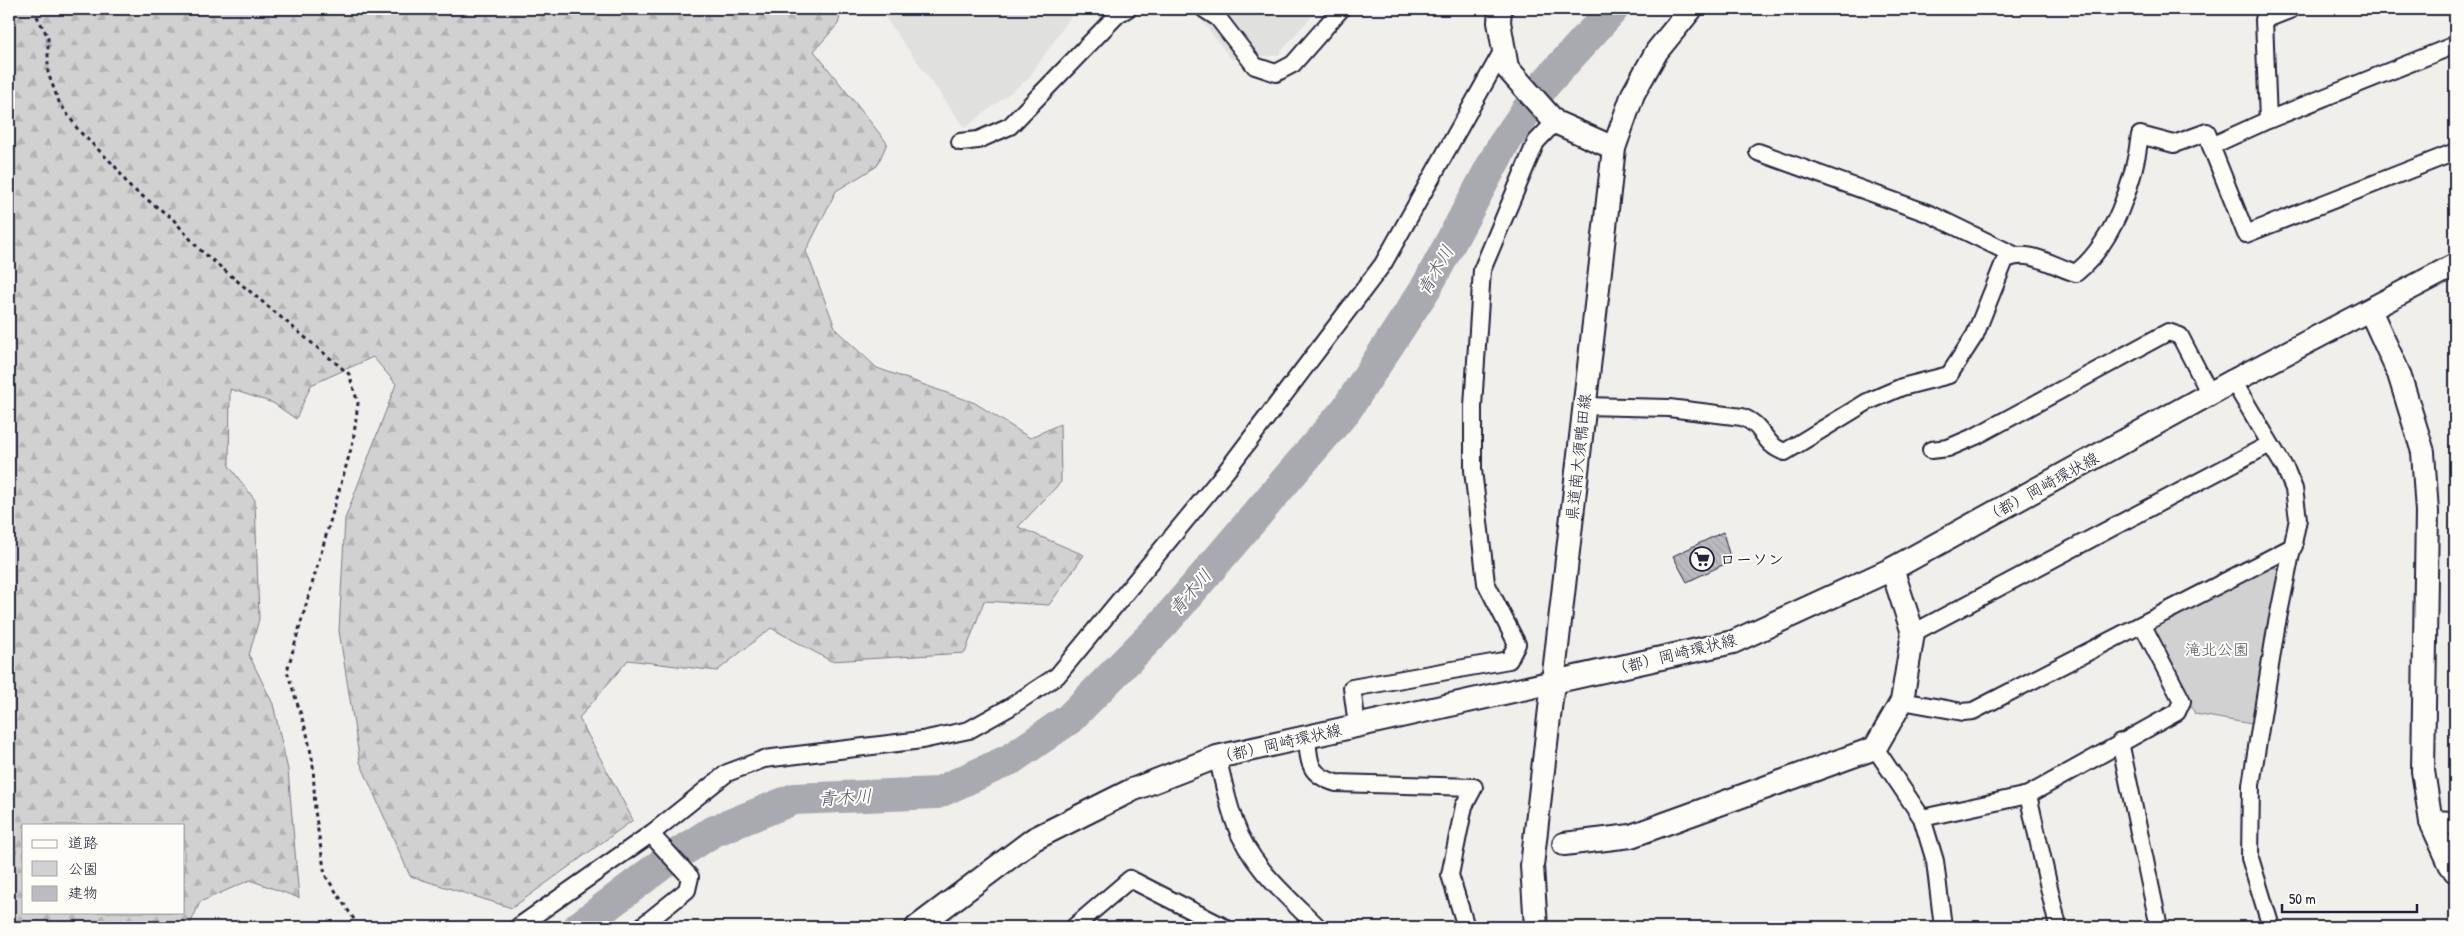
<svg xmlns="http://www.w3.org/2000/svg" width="2464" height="936" font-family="'Patrick Hand','Klee One',sans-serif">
<defs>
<pattern id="forest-firs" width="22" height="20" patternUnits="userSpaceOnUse" patternTransform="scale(1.25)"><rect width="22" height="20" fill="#d2d1d1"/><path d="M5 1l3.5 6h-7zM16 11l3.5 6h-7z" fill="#b4b3b4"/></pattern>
<pattern id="building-back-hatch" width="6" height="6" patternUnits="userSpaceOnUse" patternTransform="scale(1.25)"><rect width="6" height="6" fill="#bcbcc0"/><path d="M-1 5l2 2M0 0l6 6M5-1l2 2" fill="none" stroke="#a1a1a6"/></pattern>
</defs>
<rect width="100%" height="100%" fill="#f0efec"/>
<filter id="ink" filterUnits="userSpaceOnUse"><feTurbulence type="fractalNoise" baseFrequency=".02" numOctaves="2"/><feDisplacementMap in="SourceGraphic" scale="10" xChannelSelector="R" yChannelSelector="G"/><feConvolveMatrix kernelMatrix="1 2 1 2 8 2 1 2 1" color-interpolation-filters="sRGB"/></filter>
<g filter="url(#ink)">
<g fill="#e0e0df">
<polygon points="879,9 1076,9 1028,79 965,128"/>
<polygon points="1193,9 1318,9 1278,55 1231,59"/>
</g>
<path fill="url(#forest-firs)" stroke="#7a7a86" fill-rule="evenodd" d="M9,9H842L838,24L814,51L887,143L877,166L836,191L806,251L836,330L877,368L975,403L1030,438L1060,424L1061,482L1018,527L1084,555L1049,605L984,601L965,653L831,661L771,628L717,671L628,660L579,718L633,820L512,908L410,876L360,762L339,631L345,519L396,384L373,357L311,385L296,419L273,403L230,389L229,466L255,500L259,619L249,655L273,704L288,770L299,898L250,880L200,902L189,927H9V875L16,851L9,850ZM24,825H184V912H24Z"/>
<polygon fill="#d2d1d1" stroke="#7a7a86" points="2270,567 2286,570 2268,627 2252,724 2195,714 2153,627"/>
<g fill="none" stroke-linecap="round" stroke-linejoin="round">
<polyline stroke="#a9a9b0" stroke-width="32" points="579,927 662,864 712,832 794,799 937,793 1011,759 1069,719 1163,624 1346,410 1427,286 1503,145 1545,84 1613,9"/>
</g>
<polygon fill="url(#building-back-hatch)" stroke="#22223b" points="1723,532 1731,561 1687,582 1673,556"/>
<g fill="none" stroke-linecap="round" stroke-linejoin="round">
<g stroke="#22223b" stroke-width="20">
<g id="street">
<polyline points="1204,9 1218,18 1255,66 1276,73 1293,64 1341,9"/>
<polyline points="2455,45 2268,120 2211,146 2246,234 2455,152"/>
<polyline points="2268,120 2264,20 2292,9"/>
<polyline points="960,142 978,140 1010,126 1118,14 1127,9"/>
<polyline points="1758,152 1930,214 2014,255"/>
<polyline points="2233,381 2286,470 2294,489 2298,519 2276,628 2251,785 2250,858 2271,927"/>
<path d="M1583,406L1669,408L1742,417C1766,426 1761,444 1785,452L1867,402L1902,387L1949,375L1975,335L2005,260C2028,247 2054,267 2076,273C2114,242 2134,183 2140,135L2174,144L2207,132L2211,146"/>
<polyline points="1931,450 1948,448 1976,436 2168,332 2180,336 2210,394"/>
<polyline points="1913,633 2270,444"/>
<polyline points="1902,701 1963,712 1973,711 2294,546"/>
<polyline points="1357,725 1352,688 1509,660 1517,644 1486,583 1473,470 1473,406 1482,270 1536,142 1555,122"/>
<path d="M1307,736C1309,763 1308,774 1336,783L1474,787L1464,806L1450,875L1466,927"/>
<polyline points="2120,742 2159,927"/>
<polyline points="1875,748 1922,818 1935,861 1943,927"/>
<path d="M1217,757C1223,779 1227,802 1235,823C1250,866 1287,896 1318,927"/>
<polyline points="2028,795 2058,927"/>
<polyline points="1922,818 2028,795 2177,712 2182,701 2143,626"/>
<polyline points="518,927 652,833 727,773 764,759 922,740 969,730 1010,707 1057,676 1227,470 1383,264 1502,52"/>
<polyline points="641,927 687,890 690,877 657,841 652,833"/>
<polyline points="1074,927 1130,879 1224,927"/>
</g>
</g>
<g stroke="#22223b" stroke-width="26">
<g id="secondary">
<polyline points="1500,9 1499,22 1507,68 1555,122 1614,148"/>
<polyline points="2370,310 2399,374 2423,452 2427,512 2423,771 2431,822 2450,864 2455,871"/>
<polyline points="2431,822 2455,823"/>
<polyline points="1564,844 1631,836 1875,748 1902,701 1913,633 1892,569"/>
<polyline points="917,927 1034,839 1132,790 1217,757 1733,642 1892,569 2233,381 2455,265"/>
<polyline points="1536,927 1532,866 1614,148 1633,94 1657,51 1691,9"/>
</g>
</g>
<polyline stroke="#22223b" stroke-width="3" stroke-dasharray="4 4" stroke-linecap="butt" points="33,9 48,37 48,73 59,102 79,131 114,165 130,187 172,218 199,249 349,374 358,403 353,442 287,671 307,734 313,763 315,811 325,875 359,927"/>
<use href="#street" stroke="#fdfcf7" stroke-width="16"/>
<use href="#secondary" stroke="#fdfcf7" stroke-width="22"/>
</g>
</g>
<defs>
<g id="supermarket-ring" transform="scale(1.25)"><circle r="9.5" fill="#fdfcf7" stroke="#22223b" stroke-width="1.5"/><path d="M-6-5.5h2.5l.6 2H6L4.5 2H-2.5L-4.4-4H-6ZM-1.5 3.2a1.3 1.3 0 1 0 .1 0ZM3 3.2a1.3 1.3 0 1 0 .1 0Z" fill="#22223b"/></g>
</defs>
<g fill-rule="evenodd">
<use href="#supermarket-ring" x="1702" y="559"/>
</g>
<g text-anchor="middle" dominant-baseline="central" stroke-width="4" stroke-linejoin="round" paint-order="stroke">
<g font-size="16" fill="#22223b" stroke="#fdfcf7">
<text transform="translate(1578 457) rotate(-84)">県道南大須鴨田線</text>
<text transform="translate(2041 487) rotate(-29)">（都）岡崎環状線</text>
<text transform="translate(1674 654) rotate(-14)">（都）岡崎環状線</text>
<text transform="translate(1279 743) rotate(-13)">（都）岡崎環状線</text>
</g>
<g font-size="16" font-weight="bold" fill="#22223b" stroke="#fdfcf7" text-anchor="start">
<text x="1720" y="559">ローソン</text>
</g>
<g font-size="16" fill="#575768" stroke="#fdfcf7">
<text x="2217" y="649">滝北公園</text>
</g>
<g font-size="18" font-style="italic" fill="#58586a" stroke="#fdfcf7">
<text transform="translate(1435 270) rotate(-60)">青木川</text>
<text transform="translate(1190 592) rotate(-49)">青木川</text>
<text transform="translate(845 797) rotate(-3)">青木川</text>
</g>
</g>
<rect width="2464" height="936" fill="none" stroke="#fdfcf7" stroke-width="30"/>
<rect x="15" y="15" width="2434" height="906" fill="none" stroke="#22223b" stroke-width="2" filter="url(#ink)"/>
<rect x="22" y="824" width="162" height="90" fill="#fdfcf7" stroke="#a5a5ac"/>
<rect x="32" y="840" width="25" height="8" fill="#fdfcf7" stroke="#a5a5ac"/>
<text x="68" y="848" font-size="15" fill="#22223b">道路</text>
<rect x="32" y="861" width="25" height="15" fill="#d2d1d1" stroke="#a5a5ac"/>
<text x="68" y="874" font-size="15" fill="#22223b">公園</text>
<rect x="32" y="886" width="25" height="15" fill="#bcbcc0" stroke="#a5a5ac"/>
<text x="68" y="898" font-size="15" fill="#22223b">建物</text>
<path d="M2282 904v8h135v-8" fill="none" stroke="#22223b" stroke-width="2.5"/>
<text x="2289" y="904" font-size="15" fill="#22223b" stroke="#fdfcf7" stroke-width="4" paint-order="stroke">50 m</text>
</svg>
